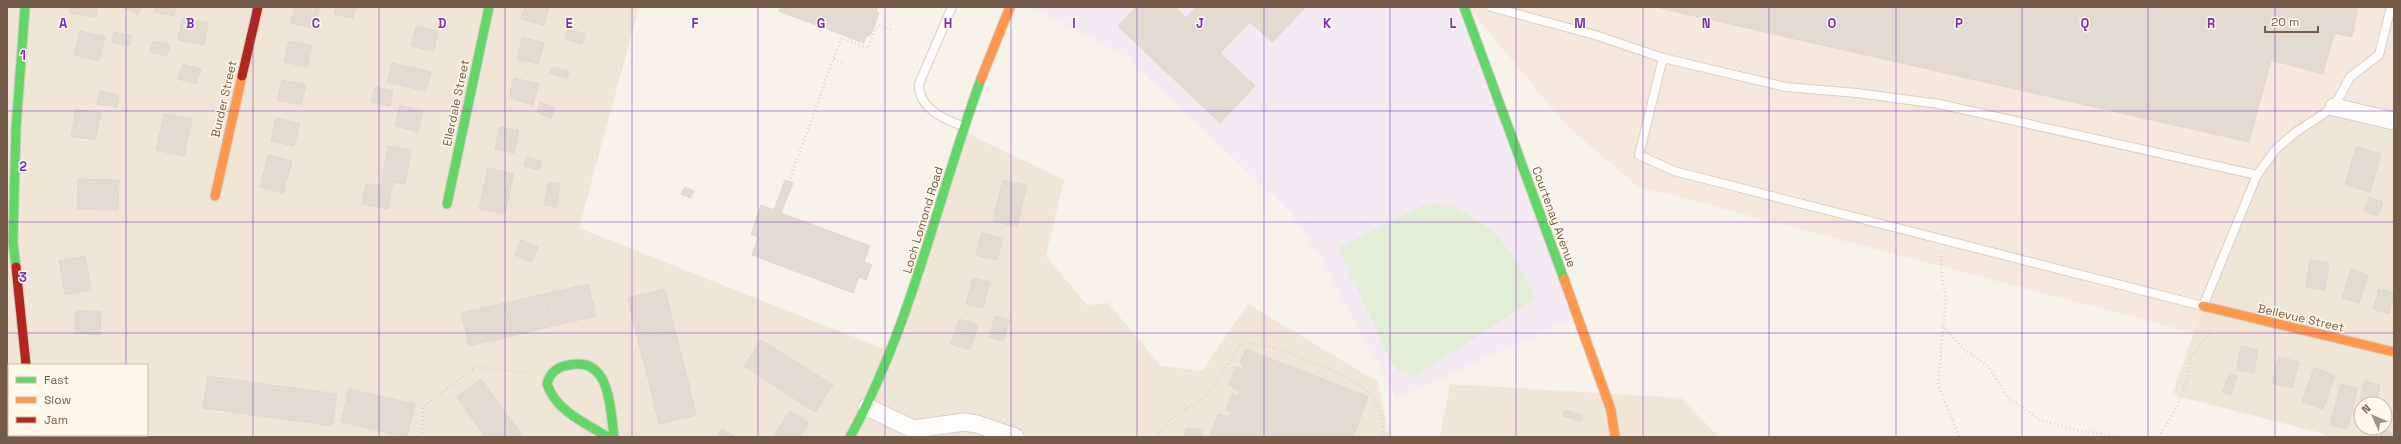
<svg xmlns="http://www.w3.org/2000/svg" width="2401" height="444" font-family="'Space Grotesk',sans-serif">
<rect width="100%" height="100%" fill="#f7f3ea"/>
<g fill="#f0e6d7" fill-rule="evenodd">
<path d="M7,7H639L579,228L892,352L963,131L1064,180L1046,256L1087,305L1108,303L1161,366L1202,371L1248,304L1378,382L1389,437H7ZM9,365H147V435H9Z"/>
<path d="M2334,107L2394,121V437H2324L2325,434L2172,395L2203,306L2257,175L2276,149ZM2361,404H2385V428H2361Z"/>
<polygon points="1450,384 1681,398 1719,437 1440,437"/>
</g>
<polygon fill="#f7e8de" points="1468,7 2394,7 2394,121 2334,107 2296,132 2257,175 2194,333 1637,186 1568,127"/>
<polygon fill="#f4eaf2" points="1030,7 1464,7 1578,316 1396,399 1319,256 1290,212 1123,55"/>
<path fill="#e2eed5" d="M1424,205C1430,205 1439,203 1445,205C1454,206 1465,213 1473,217C1507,239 1518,263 1535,299L1415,376L1400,372L1392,363L1338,248Z"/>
<g fill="#e3dbd2" stroke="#e0d6cc">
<polygon points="71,7 97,7 96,17 70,13"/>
<polygon points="123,7 142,7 138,15"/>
<polygon points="155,7 176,7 174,16 154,12"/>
<polygon points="295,7 320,7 315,28 291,23"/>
<polygon points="336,7 356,7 353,18 334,14"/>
<polygon points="525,7 549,7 544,25 521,19"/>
<polygon points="781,7 878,7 876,11 879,13 870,36 867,35 864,43 779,11"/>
<polygon points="1136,7 1175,7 1186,18 1196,7 1306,7 1272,42 1250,22 1220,53 1255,86 1220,123 1118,26"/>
<polygon points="1655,7 2358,7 2352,37 2334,33 2323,74 2271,60 2249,142"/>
<polygon points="182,18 208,23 204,45 178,40"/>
<polygon points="416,26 438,31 434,51 411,46"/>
<polygon points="568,29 585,34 582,44 565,39"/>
<polygon points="80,31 105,37 99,61 74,55"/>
<polygon points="114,32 132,36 130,46 112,42"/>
<polygon points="522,37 544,43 538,64 517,59"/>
<polygon points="153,41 170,45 167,56 150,52"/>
<polygon points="289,41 312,46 307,67 284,62"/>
<polygon points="392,63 431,72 426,91 387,82"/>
<polygon points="183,64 201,69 196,84 178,79"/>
<polygon points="552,67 569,71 567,78 550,73"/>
<polygon points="514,78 539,84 533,105 509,98"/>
<polygon points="282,80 306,85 301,105 277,100"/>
<polygon points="375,87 393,91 390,106 371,102"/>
<polygon points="100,91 119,95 117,107 97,104"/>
<polygon points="540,102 555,108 551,118 537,113"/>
<polygon points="400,105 423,111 418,132 395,126"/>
<polygon points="76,109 101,113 95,140 71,136"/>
<polygon points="164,114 192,119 184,156 156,150"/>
<polygon points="276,118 300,123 294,146 271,141"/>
<polygon points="500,127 519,131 514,153 495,149"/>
<polygon points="388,146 411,150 405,184 393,182 388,209 362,204 366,184 381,186"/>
<polygon points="2356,147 2381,154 2370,192 2345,185"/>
<polygon points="268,155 292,161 283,193 260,187"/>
<polygon points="526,157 541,161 539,170 524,166"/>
<polygon points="488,168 514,174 505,214 479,209"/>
<polygon points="78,179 119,180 118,210 77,209"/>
<polygon points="785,180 793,183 781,213 870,246 864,262 872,265 866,280 859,277 853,293 752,255 758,237 751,234 761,205 774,210"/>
<polygon points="1003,180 1027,185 1017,227 993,221"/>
<polygon points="549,182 560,184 556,207 544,205"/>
<polygon points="685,187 694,191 690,198 681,194"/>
<polygon points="2369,197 2383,202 2378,216 2364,211"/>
<polygon points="982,233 1003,238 997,260 976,255"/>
<polygon points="521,240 538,247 532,262 515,255"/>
<polygon points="85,256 91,290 65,295 59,261"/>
<polygon points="2310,260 2329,263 2325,290 2306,287"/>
<polygon points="2351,269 2368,275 2359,303 2342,298"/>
<polygon points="973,278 990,282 983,308 966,304"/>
<polygon points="588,284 596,316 552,326 545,294"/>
<polygon points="665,289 675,331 638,340 628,298"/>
<polygon points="2379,289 2394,293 2389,314 2373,309"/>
<polygon points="545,294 552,326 512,336 505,303"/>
<polygon points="505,303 512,336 469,346 461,313"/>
<polygon points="76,310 101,312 100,335 75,333"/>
<polygon points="995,316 1010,320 1003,341 989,337"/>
<polygon points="959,319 978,325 970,350 951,344"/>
<polygon points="675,331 686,373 649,382 638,340"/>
<polygon points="761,340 833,385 815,412 744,366"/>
<polygon points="2241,346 2258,350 2254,373 2236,370"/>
<polygon points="1246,349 1368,397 1353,437 1213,437 1210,435 1218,414 1229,418 1232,412 1226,410 1232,394 1238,396 1240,390 1229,385 1236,367 1242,369 1243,364 1240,363"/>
<polygon points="2279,357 2299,362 2292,388 2272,383"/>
<polygon points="2314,368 2335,375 2323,409 2302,402"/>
<polygon points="686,373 696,415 659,424 649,382"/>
<polygon points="2230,373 2237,376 2231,395 2222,392"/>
<polygon points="208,376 337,394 332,426 203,408"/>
<polygon points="481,379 506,413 481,431 457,397"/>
<polygon points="2365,381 2380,385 2375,404 2360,400"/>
<polygon points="2341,384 2358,388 2347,429 2330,425"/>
<polygon points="349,389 415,404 407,437 341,422"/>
<polygon points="1565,410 1583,415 1581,421 1563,416"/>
<polygon points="790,411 809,423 800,437 773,437"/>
<polygon points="506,413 523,437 486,437 481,431"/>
<polygon points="722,428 735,437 716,437"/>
<polygon points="1186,428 1203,430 1202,437 1185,437"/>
<polygon points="2382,430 2394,433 2394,437 2380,437"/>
</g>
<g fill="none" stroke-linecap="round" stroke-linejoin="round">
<g stroke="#d6d0c8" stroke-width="10">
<g id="lane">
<path d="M952,7L919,84C918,108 945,120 963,126"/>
<polyline points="1491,7 1595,35 1663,58 1786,87 1857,93 1939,104 2257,175"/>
<polyline points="1663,58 1639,155 1674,171 2203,306 2257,175 2276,149 2296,132 2334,107 2350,77 2379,55 2391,7"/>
</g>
</g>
<g stroke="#d6d0c8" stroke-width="19">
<g id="street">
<polyline points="2334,107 2394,121"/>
<polyline points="867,407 913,429 964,422 977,424 1015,437"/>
</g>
</g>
<g stroke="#d6cfc6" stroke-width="11">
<g id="fast">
<polyline points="1464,7 1564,279"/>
<polyline points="447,204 489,7"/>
<polyline points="16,267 13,242 16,128 25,7"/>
<path d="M608,437C585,423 556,411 547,384C550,372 557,367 569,365C611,356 610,409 614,437"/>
<path d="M850,437C912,325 937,199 981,79"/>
</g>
</g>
<g stroke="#d6cfc6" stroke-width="11">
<g id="slow">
<polyline points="981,79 1010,7"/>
<polyline points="215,196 242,76"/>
<polyline points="1564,279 1611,410 1615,437"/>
<polyline points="2203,306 2394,352"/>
<polyline points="33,435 33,437"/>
</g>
</g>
<g stroke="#d6cfc6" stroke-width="11">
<g id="jam">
<polyline points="242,76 258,7"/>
<polyline points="16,267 26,365"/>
</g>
</g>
<g stroke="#dad2cd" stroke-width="2.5" stroke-dasharray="1 3" stroke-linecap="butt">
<polyline points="875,24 892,30"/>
<polyline points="834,59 845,63"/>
<polyline points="789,182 841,38 868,48 877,25"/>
<polyline points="1941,252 1942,279 1946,296 1938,385 1959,437"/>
<polyline points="1942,326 1965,350 1988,366 2007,396 2040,420 2080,431 2124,437"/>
<polyline points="422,437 423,407 476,367 530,373"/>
<path d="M1156,437L1170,419L1207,396L1238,348L1245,343C1271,343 1350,374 1368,392C1379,404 1385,421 1382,437"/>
<polyline points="2159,437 2177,407 2189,375 2191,356 2208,336 2211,328"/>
</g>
<use href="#lane" stroke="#fefdfc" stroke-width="8"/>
<use href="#street" stroke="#fefdfc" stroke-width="17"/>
<use href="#fast" stroke="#63d668" stroke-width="9"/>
<use href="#slow" stroke="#ff974d" stroke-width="9"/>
<use href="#jam" stroke="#b3261e" stroke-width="9"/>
</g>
<path fill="none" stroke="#7b2cbf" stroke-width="1" stroke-opacity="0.55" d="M126,7V365M253,7V437M379,7V437M505,7V437M632,7V437M758,7V437M885,7V437M1011,7V437M1137,7V437M1264,7V437M1390,7V437M1516,7V437M1643,7V437M1769,7V437M1896,7V437M2022,7V437M2148,7V437M2275,7V437M7,111H2394M7,222H2394M7,333H2394M126,435V437"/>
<g text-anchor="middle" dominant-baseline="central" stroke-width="3" stroke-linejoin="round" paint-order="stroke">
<g font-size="12" fill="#755b4a" stroke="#fff8eb">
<text transform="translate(224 99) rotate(-77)">Burder Street</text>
<text transform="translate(456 103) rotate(-78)">Ellerdale Street</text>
<text transform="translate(1554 217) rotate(70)">Courtenay Avenue</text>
<text transform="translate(923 220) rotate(-73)">Loch Lomond Road</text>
<text transform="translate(2301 318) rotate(13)">Bellevue Street</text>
</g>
</g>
<g font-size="13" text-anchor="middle" font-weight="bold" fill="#7b2cbf" stroke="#fff8eb" stroke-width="3" stroke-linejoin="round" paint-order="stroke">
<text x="63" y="28">A</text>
<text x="190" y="28">B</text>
<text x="316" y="28">C</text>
<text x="442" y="28">D</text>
<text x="569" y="28">E</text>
<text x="695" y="28">F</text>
<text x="821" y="28">G</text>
<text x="948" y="28">H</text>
<text x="1074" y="28">I</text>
<text x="1200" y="28">J</text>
<text x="1327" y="28">K</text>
<text x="1453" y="28">L</text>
<text x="1580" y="28">M</text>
<text x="1706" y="28">N</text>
<text x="1832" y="28">O</text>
<text x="1959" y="28">P</text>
<text x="2085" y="28">Q</text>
<text x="2211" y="28">R</text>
<text x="23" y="60">1</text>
<text x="23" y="171">2</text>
<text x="23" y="282">3</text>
</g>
<rect width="2401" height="444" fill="none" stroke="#755b4a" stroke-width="16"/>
<rect x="8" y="364" width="140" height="72" fill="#fff8eb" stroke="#c8b9ab"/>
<rect x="16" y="377" width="20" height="6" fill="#63d668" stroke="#c8b9ab"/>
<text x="44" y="384" font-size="12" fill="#755b4a">Fast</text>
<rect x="16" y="397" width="20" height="6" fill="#ff974d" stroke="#c8b9ab"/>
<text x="44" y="404" font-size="12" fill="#755b4a">Slow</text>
<rect x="16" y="417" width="20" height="6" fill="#b3261e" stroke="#c8b9ab"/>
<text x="44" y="424" font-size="12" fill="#755b4a">Jam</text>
<g transform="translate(2373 416) rotate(315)"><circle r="19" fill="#fff8eb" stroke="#c8b9ab"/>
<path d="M0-3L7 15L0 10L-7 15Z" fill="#a29082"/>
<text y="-6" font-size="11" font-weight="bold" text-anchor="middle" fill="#755b4a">N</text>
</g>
<path d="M2265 26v6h53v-6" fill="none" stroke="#755b4a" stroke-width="2"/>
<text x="2271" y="26" font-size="12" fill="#755b4a" stroke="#fff8eb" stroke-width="3" paint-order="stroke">20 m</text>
</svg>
